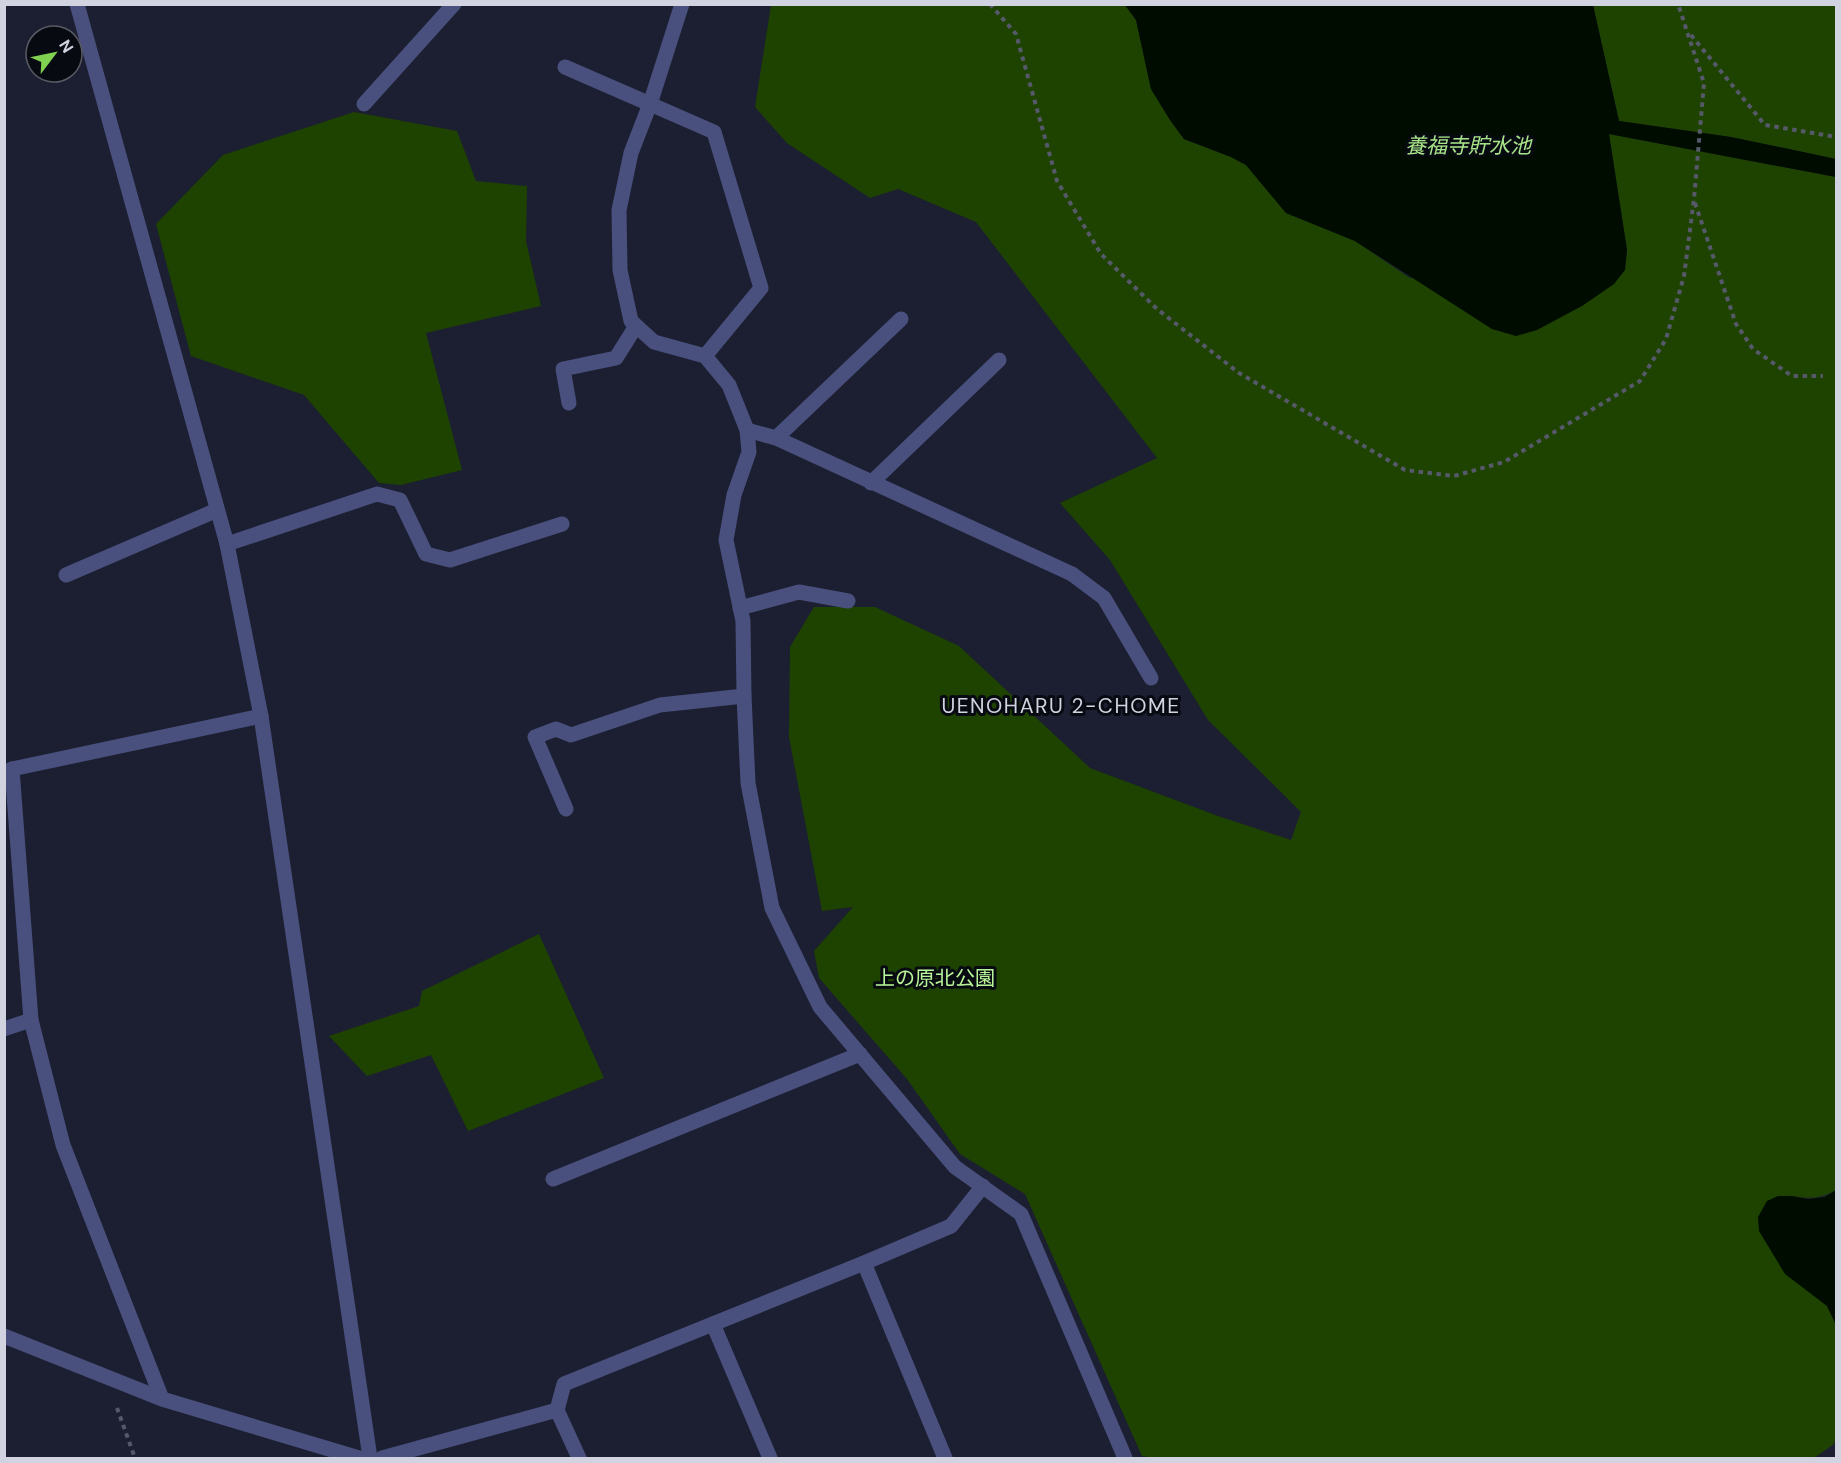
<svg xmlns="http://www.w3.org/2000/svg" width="1841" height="1463" font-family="'DM Sans','Noto Sans JP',sans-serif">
<rect width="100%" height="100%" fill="#1c1f31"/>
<g fill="#1e4300">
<path d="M771,5H1125L1136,20L1151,89L1170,120L1184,139L1231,157L1246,165L1286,213L1355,241L1410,278L1625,270L1627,250L1609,134L1836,177V1190C1821,1199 1809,1199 1792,1196L1814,1295L1827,1306L1836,1325V1436L1834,1444L1814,1458H1155L1142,1456L1025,1194L960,1154L907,1079L819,978L814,951L853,907L822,911L789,737L790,647L814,607H875L959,646L1090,768L1218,816L1291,840L1301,812L1208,720L1110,560L1060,503L1157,458L976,222L898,189L870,198L787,143L755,107Z"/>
<polygon points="1593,5 1836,5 1836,159 1731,137 1619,121"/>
<polygon points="354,112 457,131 476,181 527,186 526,241 541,306 426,333 462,470 401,485 379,483 304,395 191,356 156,224 223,155"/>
<polygon points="539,934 604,1078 468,1131 431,1055 367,1076 329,1036 419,1006 422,991"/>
</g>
<g fill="#000c00">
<polygon points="1125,5 1593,5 1619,121 1731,137 1836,159 1836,177 1609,134 1627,250 1625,270 1614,284 1582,306 1537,330 1516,336 1492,329 1355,241 1286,213 1246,165 1231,157 1184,139 1170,120 1151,89 1136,20"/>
<polygon points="1836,1190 1836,1325 1827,1306 1785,1274 1759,1231 1758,1217 1767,1201 1778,1196 1792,1196 1808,1199 1825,1197"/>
</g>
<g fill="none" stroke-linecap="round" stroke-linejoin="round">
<g stroke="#565969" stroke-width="4" stroke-dasharray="4.5 4.5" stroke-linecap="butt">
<polyline points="990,4 1016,34 1057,181 1101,254 1157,309 1239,373 1405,470 1454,476 1504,462 1640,381 1666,339 1684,276 1694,199 1704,83 1678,4"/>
<polyline points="1691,35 1765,125 1836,137"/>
<polyline points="1695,203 1736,324 1753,349 1792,376 1823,376"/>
<polyline points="117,1408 135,1458"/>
</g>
<g stroke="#49507d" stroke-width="15">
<polyline points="650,104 714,132 761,288 705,356"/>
<polyline points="1072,574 1104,598 1151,678"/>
<polyline points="66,575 217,510"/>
<polyline points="566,809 535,737 556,729 571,735 660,705 744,696"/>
<polyline points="553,1179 860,1054"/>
</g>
<g stroke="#49507d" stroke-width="15">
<polyline points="77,4 227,544 261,716 370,1458"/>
<polyline points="682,4 650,104 631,153 619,210 620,270 631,321 654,342 705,356 729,385 747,430 749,452 734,495 726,540 743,621 744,696 748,783 772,908 820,1007 955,1167 1021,1214 1125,1458"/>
<polyline points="565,67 650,104"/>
<polyline points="364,104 454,4"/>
<polyline points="569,403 563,369 616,358 636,326"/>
<polyline points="747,430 776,438 1072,574"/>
<polyline points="776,438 901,319"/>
<polyline points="871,483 999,360"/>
<polyline points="227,544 377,494 400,500 426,554 450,560 562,524"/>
<polyline points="740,608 799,592 848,601"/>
<polyline points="12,769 31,1020 63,1145 162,1399"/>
<polyline points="4,773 12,769 261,716"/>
<polyline points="4,1029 31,1020"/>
<polyline points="864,1263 945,1458"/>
<polyline points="713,1324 770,1458"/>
<polyline points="4,1336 162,1399 359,1458"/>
<polyline points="382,1458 557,1410"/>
<polyline points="579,1458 557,1410 564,1384 864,1263 951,1226 983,1186"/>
</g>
</g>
<g text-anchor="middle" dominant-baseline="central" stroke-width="6" stroke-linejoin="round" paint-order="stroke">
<g font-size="20" fill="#b8f599" stroke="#080a12">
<text x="935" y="978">上の原北公園</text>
</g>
<g font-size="21" font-style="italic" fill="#a7e388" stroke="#080a12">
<text x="1468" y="146">養福寺貯水池</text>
</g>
<g font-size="21" letter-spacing="1.5" fill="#d1d3e0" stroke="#080a12">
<text x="1061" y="706">UENOHARU 2-CHOME</text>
</g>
</g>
<rect width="1841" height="1463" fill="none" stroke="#d1d3e0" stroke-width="12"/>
<g transform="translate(54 54) rotate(58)"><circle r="28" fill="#080a12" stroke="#585a64" stroke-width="1.5"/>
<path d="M0-4.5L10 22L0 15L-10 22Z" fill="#80d051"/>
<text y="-9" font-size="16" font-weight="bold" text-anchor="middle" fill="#d1d3e0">N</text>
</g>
</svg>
